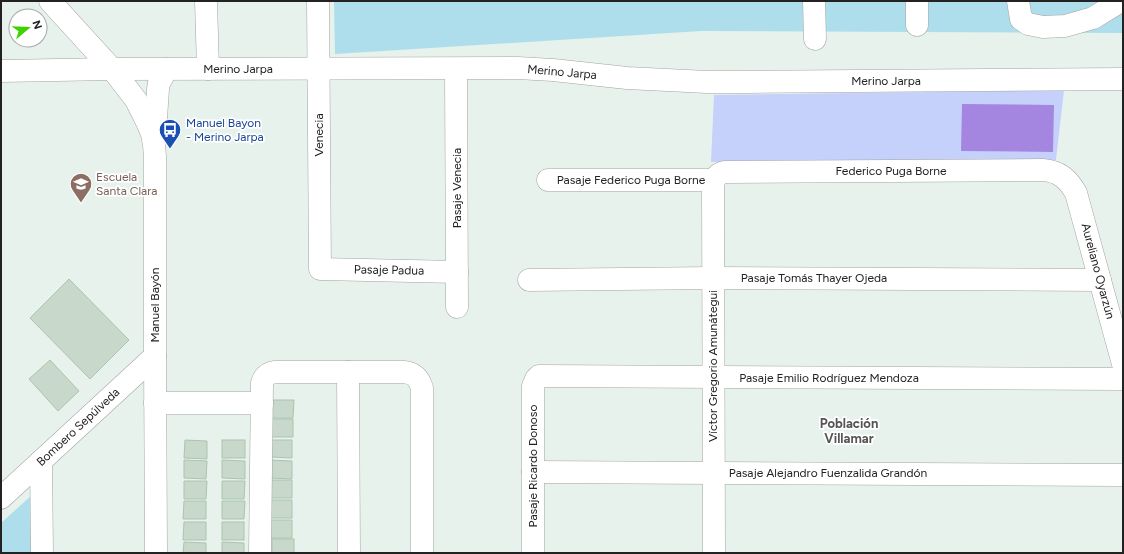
<svg xmlns="http://www.w3.org/2000/svg" width="1124" height="554" font-family="Figtree,sans-serif">
<rect width="100%" height="100%" fill="#e8f2ec"/>
<g fill="#aedeec">
<polygon points="334,1 1123,1 1123,33 701,31 335,54"/>
<polygon points="32,495 32,553 1,553 1,523"/>
</g>
<polygon fill="#c6d1fb" points="1064,90 1056,160 711,162 714,95"/>
<polygon fill="#a486e1" points="962,104 1054,105 1053,152 961,151"/>
<g fill="#c8d9cb" stroke="#aac4ae">
<polygon points="69,279 129,340 90,379 30,318"/>
<polygon points="50,360 79,391 58,411 29,379"/>
<polygon points="271,400 294,400 293,418 271,418"/>
<polygon points="271,419 293,419 293,437 270,437"/>
<polygon points="185,440 207,441 207,459 184,458"/>
<rect x="222" y="440" width="23" height="18"/>
<polygon points="270,440 292,440 292,458 270,457"/>
<polygon points="184,460 207,461 206,479 184,478"/>
<polygon points="222,460 245,461 245,479 222,478"/>
<polygon points="270,460 292,461 292,479 270,478"/>
<polygon points="270,480 292,480 292,498 269,498"/>
<polygon points="184,481 207,481 206,499 184,499"/>
<polygon points="222,481 245,481 244,499 222,499"/>
<rect x="269" y="500" width="23" height="18"/>
<polygon points="184,501 206,501 206,519 183,519"/>
<polygon points="222,501 245,501 244,519 222,519"/>
<polygon points="270,520 292,520 292,538 269,538"/>
<polygon points="184,522 206,522 206,540 183,540"/>
<rect x="222" y="522" width="22" height="18"/>
<rect x="272" y="539" width="22" height="14"/>
<polygon points="184,542 206,543 206,553 183,553"/>
<polygon points="222,542 244,543 244,553 222,553"/>
</g>
<g fill="none" stroke-linecap="round" stroke-linejoin="round">
<g stroke="#a3a3a3" stroke-width="23">
<g id="minor">
<polyline points="50,1 112,69 136,100 147,122 152,134 154,145 155,157 155,356 156,553"/>
<polyline points="206,1 208,69"/>
<polyline points="318,1 320,269 457,272"/>
<polyline points="814,1 815,39"/>
<polyline points="917,1 917,25"/>
<polyline points="1018,1 1021,19 1028,24 1043,27 1065,26 1093,18 1121,1"/>
<polyline points="456,69 457,307"/>
<polyline points="1,71 112,69 518,68 553,70 627,78 707,82 745,82 1123,79"/>
<polyline points="155,133 158,89 159,83 167,69"/>
<polyline points="548,180 714,180"/>
<polyline points="529,280 713,278 1100,280"/>
<polyline points="348,372 349,553"/>
<polyline points="155,403 262,403"/>
<polyline points="41,461 42,553"/>
<polyline points="533,472 1123,475"/>
<polyline points="1,498 155,356"/>
<path d="M260,553L262,383C264,376 268,373 275,372H404C414,373 419,378 422,388V553"/>
<polyline points="533,553 533,386 536,379 539,376 1123,379"/>
<path d="M714,553L713,185C715,177 717,174 725,172L1043,170C1059,171 1068,179 1076,193L1123,364"/>
</g>
</g>
<use href="#minor" stroke="#fff" stroke-width="22"/>
</g>
<defs>
<g id="bus-pin" transform="scale(1.15)"><path d="M0 17L-7.5 6A9.5 9.5 0 1 1 7.5 6Z" fill="#1a4fb4" stroke="#fff"/><path d="M-5-6H5V4H4V6H2V4H-2V6H-4V4H-5ZM-3.5-4V0h7V-4ZM-3.5 1.2v1.5H-2V1.2ZM2 1.2v1.5H3.5V1.2Z" fill="#fff"/></g>
<g id="school-pin" transform="scale(1.15)"><path d="M0 17L-7.5 6A9.5 9.5 0 1 1 7.5 6Z" fill="#8d6e63" stroke="#fff"/><path d="M0-5L7-2L0 1L-7-2ZM-4 1L0 2.5L4 1V4Q0 6-4 4Z" fill="#fff"/></g>
</defs>
<g fill-rule="evenodd">
<use href="#bus-pin" x="170" y="130"/>
<use href="#school-pin" x="81" y="184"/>
</g>
<g text-anchor="middle" dominant-baseline="central" stroke-width="3.5" stroke-linejoin="round" paint-order="stroke">
<g font-size="12" fill="#222" stroke="#fff">
<text x="238" y="69">Merino Jarpa</text>
<text transform="translate(562 72) rotate(5)">Merino Jarpa</text>
<text x="886" y="81">Merino Jarpa</text>
<text transform="translate(319 135) rotate(-90)">Venecia</text>
<text x="891" y="171">Federico Puga Borne</text>
<text x="631" y="180">Pasaje Federico Puga Borne</text>
<text transform="translate(457 188) rotate(-90)">Pasaje Venecia</text>
<text transform="translate(389 270) rotate(1)">Pasaje Padua</text>
<text transform="translate(1098 271) rotate(75)">Aureliano Oyarzún</text>
<text x="814" y="278">Pasaje Tomás Thayer Ojeda</text>
<text transform="translate(155 305) rotate(-90)">Manuel Bayón</text>
<text transform="translate(713 366) rotate(-90)">Víctor Gregorio Amunátegui</text>
<text x="829" y="378">Pasaje Emilio Rodríguez Mendoza</text>
<text transform="translate(78 427) rotate(-43)">Bombero Sepúlveda</text>
<text transform="translate(533 466) rotate(-90)">Pasaje Ricardo Donoso</text>
<text x="828" y="473">Pasaje Alejandro Fuenzalida Grandón</text>
</g>
<g font-size="12" fill="#164399" stroke="#fff" text-anchor="start">
<text x="186" y="123">Manuel Bayon<tspan x="186" dy="14">- Merino Jarpa</tspan></text>
</g>
<g font-size="12" fill="#785e54" stroke="#fff" text-anchor="start">
<text x="96" y="177">Escuela<tspan x="96" dy="14">Santa Clara</tspan></text>
</g>
<g font-size="13" font-weight="bold" fill="#555" stroke="#fff">
<text x="849" y="423">Población<tspan x="849" dy="15">Villamar</tspan></text>
</g>
</g>
<rect width="1124" height="554" fill="none" stroke="#222222" stroke-width="4"/>
<g transform="translate(28 28) rotate(71)"><circle r="19" fill="#ffffff" stroke="#a7a7a7"/>
<path d="M0-3L7 15L0 10L-7 15Z" fill="#3cd300"/>
<text y="-6" font-size="11" font-weight="bold" text-anchor="middle" fill="#222222">N</text>
</g>
</svg>
